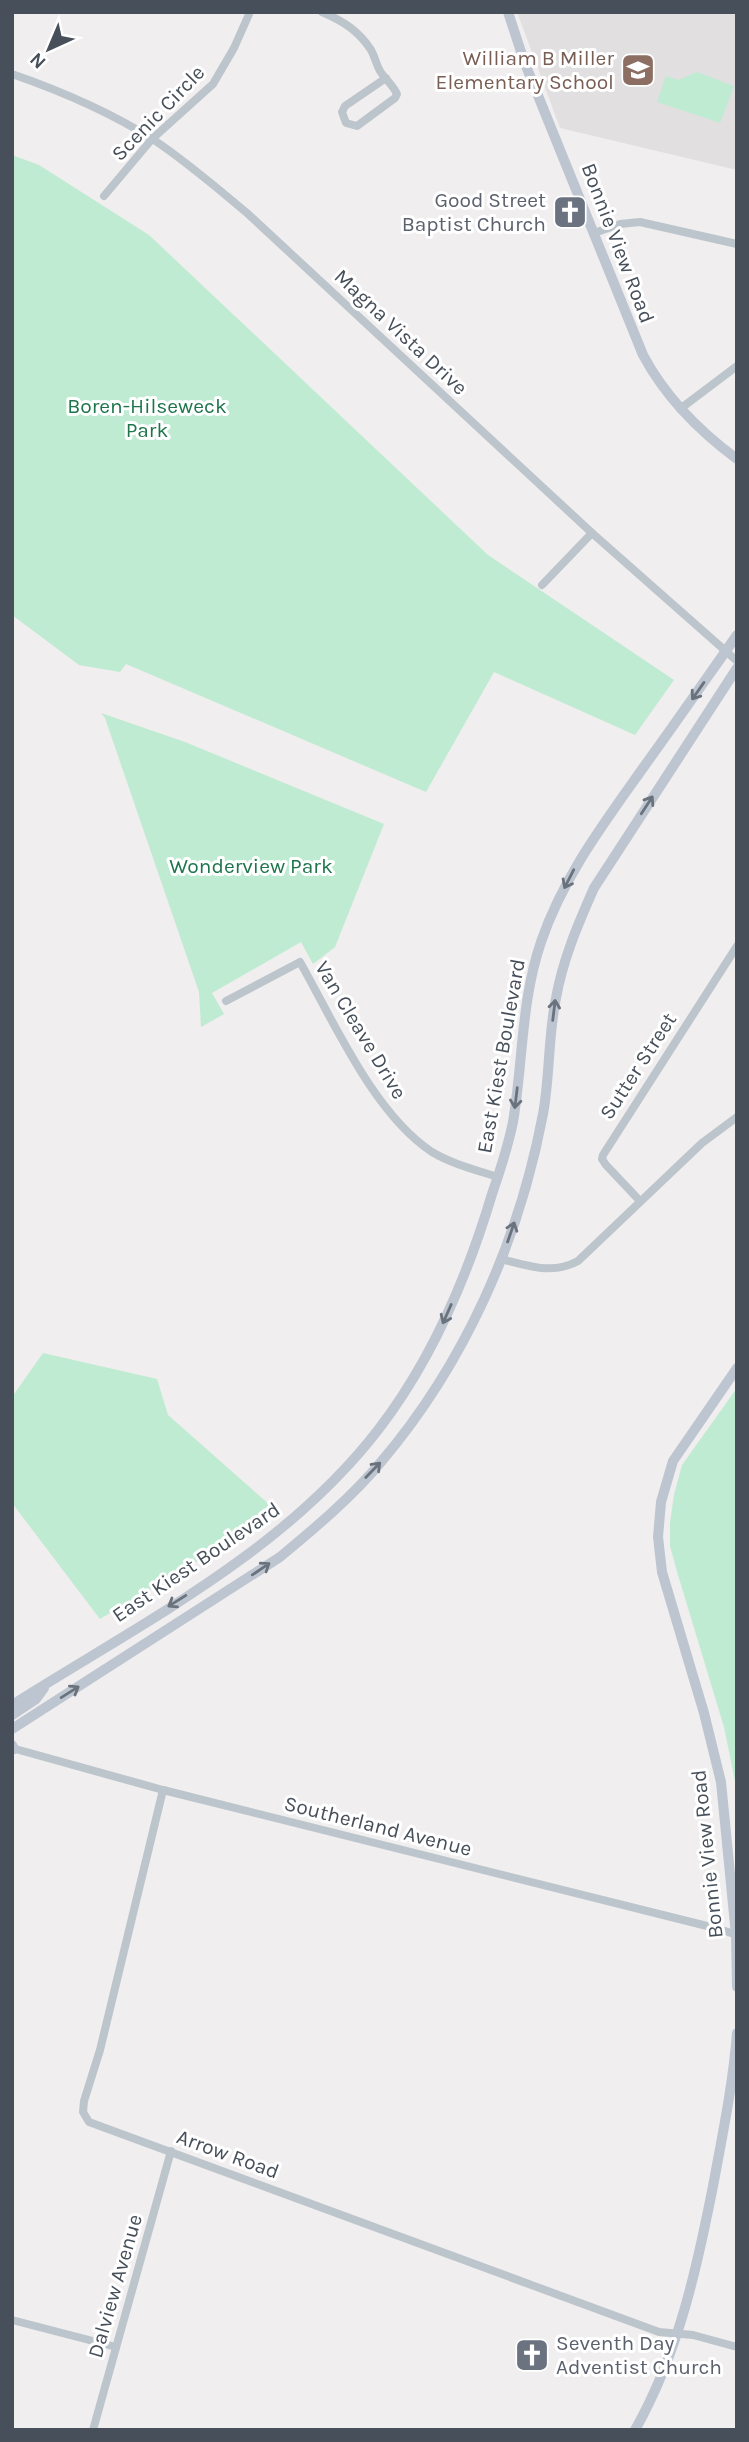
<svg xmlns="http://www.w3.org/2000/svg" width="749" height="2442" font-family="Karla,sans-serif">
<rect width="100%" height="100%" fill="#f0eeee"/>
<polygon fill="#e1dfdf" points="517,12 737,12 737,170 560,128"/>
<g fill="#bfebd2">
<polygon points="697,72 734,86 720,123 657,102 666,76 678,80"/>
<polygon points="12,155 39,165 149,235 488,555 674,680 635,735 494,672 426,792 126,664 120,672 79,665 12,615"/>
<polygon points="101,713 185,742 384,824 335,947 313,964 301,942 212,993 224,1014 201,1027 199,992 105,718"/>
<polygon points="43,1353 157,1379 168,1415 279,1513 100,1619 12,1503 12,1397"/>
<polygon points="737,1388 737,1791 724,1727 678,1575 670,1546 670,1523 674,1495 682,1465"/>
</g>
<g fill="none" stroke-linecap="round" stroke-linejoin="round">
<g stroke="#bdc5cc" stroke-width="8">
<path d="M322,12C343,21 359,31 371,50C375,57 376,64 380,71C385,79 393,85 397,94L395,98L357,126L346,123L342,112L345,106L386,78"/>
<path d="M12,74C61,91 110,112 154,140C187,162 217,188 247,213L592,533L737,661"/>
<polyline points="104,196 152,139 213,84 234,48 250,12"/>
<polyline points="594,233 620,224 640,222 737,244"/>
<polyline points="680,409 737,366"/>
<polyline points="542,585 592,533"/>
<path d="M226,1001L300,962C334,1022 374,1114 432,1152C452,1164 476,1170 498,1177"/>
<polyline points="640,1201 606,1165 602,1159 603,1155 737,946"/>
<path d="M501,1259C529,1266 552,1275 578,1261L702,1143L737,1117"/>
<polyline points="12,1748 163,1790 719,1929 737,1935"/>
<polyline points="163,1790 100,2050 84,2101 83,2112 89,2122 659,2332 693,2335 737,2347"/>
<polyline points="12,2320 116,2347"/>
<polyline points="93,2430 171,2151"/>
</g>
<g stroke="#bdc5d0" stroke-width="10">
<path d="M508,12L524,61L643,355C665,396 699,431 737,459"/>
<polyline points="737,1368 673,1461 661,1502 658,1537 662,1572 704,1713 721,1782 736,1935 737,1987"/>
<path d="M12,1705C141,1623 283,1553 378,1430C432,1360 467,1278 492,1194C500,1171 508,1146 513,1122C523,1063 521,1000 541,942C563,877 604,823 643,768C675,724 706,679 737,635"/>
<polyline points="12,1715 36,1699 44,1688"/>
<path d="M12,1729L280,1557C315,1528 352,1497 381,1462C465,1363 519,1241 543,1114C550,1076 548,1036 556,998C563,959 578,924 594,888L737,668"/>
<polyline points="12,1745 14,1749"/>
<path d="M635,2430C679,2352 697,2268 714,2181C723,2132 733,2084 737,2033"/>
</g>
</g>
<defs><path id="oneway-shaft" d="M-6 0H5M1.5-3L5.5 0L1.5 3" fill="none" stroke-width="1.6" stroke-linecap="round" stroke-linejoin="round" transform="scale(1.75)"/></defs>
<g stroke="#6a737d">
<use href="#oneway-shaft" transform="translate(698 691) rotate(125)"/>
<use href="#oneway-shaft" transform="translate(647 805) rotate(-57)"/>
<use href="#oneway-shaft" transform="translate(569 879) rotate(117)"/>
<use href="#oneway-shaft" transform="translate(554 1010) rotate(-83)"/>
<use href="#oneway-shaft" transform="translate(516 1098) rotate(97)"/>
<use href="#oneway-shaft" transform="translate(511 1232) rotate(-71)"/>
<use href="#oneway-shaft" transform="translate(447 1314) rotate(114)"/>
<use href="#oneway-shaft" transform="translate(373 1470) rotate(-46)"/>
<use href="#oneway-shaft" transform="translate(261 1569) rotate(-34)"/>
<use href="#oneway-shaft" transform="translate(177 1601) rotate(148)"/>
<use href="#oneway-shaft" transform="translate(70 1692) rotate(-32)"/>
</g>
<defs>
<g id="school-square" transform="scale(1.75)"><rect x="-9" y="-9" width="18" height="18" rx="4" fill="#8d6e63" stroke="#fff"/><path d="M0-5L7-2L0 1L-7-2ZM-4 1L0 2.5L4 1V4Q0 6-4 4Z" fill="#fff"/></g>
<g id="church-square" transform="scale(1.75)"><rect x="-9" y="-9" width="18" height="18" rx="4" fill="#6b7280" stroke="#fff"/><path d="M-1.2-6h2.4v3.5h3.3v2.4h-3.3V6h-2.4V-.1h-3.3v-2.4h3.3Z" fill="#fff"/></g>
</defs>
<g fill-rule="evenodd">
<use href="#school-square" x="638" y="70"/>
<use href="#church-square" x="570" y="212"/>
<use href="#church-square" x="532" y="2355"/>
</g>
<g text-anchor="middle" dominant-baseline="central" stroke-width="6" stroke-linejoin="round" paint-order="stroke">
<g font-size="21" fill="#785e54" stroke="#fff" text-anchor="end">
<text x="614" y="58">William B Miller<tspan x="614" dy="24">Elementary School</tspan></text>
</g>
<g font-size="21" fill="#47505a" stroke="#fff">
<text transform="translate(158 113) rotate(-46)">Scenic Circle</text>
<text transform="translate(618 243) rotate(69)">Bonnie View Road</text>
<text transform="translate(401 332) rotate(43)">Magna Vista Drive</text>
<text transform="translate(361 1030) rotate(59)">Van Cleave Drive</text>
<text transform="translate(501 1056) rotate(-80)">East Kiest Boulevard</text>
<text transform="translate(638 1066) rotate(-57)">Sutter Street</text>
<text transform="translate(196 1562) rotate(-34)">East Kiest Boulevard</text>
<text transform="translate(378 1826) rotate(14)">Southerland Avenue</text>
<text transform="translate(707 1854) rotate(-96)">Bonnie View Road</text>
<text transform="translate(228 2154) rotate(20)">Arrow Road</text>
<text transform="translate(115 2286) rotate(-74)">Dalview Avenue</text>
</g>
<g font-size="21" fill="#5b616d" stroke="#fff" text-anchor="end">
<text x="546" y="200">Good Street<tspan x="546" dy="24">Baptist Church</tspan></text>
<text x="556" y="2343" text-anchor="start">Seventh Day<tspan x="556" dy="24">Adventist Church</tspan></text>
</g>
<g font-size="21" fill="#1e754c" stroke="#fff">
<text x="147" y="406">Boren-Hilseweck<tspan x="147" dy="24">Park</tspan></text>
<text x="251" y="866">Wonderview Park</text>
</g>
</g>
<rect width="749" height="2442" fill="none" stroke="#47505a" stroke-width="28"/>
<g transform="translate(49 49) rotate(224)" stroke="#ffffff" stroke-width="5" paint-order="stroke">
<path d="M0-5L12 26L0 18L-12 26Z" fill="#47505a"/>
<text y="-10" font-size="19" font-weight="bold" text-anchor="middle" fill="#47505a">N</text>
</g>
</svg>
